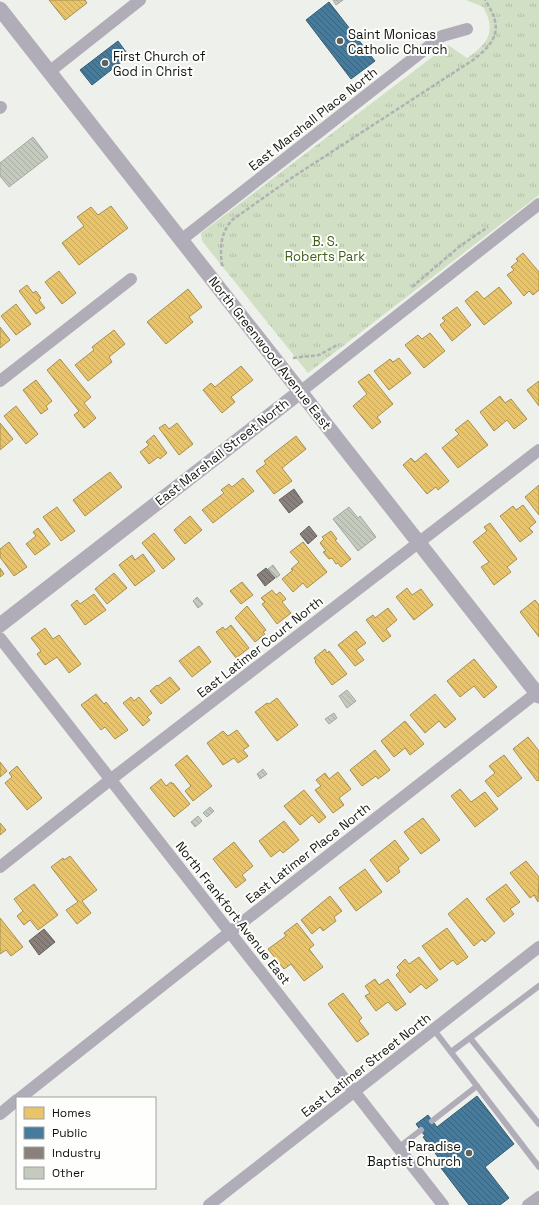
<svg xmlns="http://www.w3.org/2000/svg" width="539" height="1205" font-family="'Space Grotesk',sans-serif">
<defs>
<pattern id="park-tufts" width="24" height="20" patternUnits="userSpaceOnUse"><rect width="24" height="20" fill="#d1e0c4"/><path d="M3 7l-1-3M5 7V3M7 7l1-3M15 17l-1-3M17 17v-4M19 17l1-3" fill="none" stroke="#b2bfa7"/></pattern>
<pattern id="homes-back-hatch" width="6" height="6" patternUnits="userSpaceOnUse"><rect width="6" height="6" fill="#e9c46a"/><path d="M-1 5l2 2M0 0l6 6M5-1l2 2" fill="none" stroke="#c7a85b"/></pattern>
<pattern id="public-back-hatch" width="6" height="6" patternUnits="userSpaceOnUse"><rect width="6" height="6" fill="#457b9d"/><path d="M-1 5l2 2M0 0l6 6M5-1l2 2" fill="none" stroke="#38647f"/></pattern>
<pattern id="industry-back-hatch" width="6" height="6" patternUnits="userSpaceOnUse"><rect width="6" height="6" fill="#8a817c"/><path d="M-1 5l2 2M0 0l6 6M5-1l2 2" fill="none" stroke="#6f6864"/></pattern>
<pattern id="building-back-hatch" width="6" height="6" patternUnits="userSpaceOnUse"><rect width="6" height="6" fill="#c4cabd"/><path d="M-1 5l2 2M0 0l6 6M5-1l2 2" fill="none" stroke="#a7ada1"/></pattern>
</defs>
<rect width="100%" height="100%" fill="#eef1eb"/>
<path fill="url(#park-tufts)" d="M466,0H539V195L308,373L202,241L201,233L448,45L467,58C488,44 497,31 483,7Z"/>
<g fill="url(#homes-back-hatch)" stroke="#a88f4f">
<polygon points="49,0 85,0 87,3 65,20"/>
<polygon points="111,206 128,228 79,265 62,243 84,226 77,217 91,207 98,215"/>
<polygon points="523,253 539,272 539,290 533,295 529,291 524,296 507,275 514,270 511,267 518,261 516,259"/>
<polygon points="59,271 76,293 62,304 45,282"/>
<polygon points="27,285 33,293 36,291 41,298 39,300 45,308 36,314 19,291"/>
<polygon points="499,287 512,303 484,325 465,301 477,291 484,299"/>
<polygon points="188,289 202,307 189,317 193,322 166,344 147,322"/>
<polygon points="16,304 31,324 16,335 1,316"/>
<polygon points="457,307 471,325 452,341 440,325 445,321 442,318"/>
<polygon points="0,327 10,340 0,348"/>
<polygon points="114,330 125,344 109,357 112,362 88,381 75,365 94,350 92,347"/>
<polygon points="430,333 445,351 424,368 405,345 418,335 422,339"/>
<polygon points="399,358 411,373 389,390 374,371 390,359 393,362"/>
<polygon points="60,359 91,397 84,403 96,418 84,428 74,415 79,411 47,370"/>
<polygon points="241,366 253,380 231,397 235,402 222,413 203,390 211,383 215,387"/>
<polygon points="369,374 393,404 377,417 381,422 372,429 353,406 367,394 358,382"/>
<polygon points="36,380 52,401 46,406 48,409 41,414 23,390"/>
<polygon points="539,381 539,406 527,390"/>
<polygon points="500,396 505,403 511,399 527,419 514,429 507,420 494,431 480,412"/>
<polygon points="16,406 38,434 26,444 4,416"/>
<polygon points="468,420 488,445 458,468 442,448 459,434 455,430"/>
<polygon points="0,423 13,439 0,450"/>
<polygon points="177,423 193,444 179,455 159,428 165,424 169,429"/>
<polygon points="154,435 167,453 160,459 158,457 149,464 140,452 149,445 146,442"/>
<polygon points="296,436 306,449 282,468 292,481 274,494 256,471 266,464 264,461"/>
<polygon points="426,453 449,481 438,490 436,487 427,494 403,465 411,458 415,462"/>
<polygon points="110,472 122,487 85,516 73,500"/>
<polygon points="243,478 254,491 213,523 202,510 224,493 221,490 229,484 232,487"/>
<polygon points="539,485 539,515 525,497"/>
<polygon points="523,505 536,522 529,528 533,532 520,542 500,516 513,506 516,510"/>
<polygon points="57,507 75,531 61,541 43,517"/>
<polygon points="190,516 202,530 185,544 174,530"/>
<polygon points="490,523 517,559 507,567 511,572 494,585 481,567 489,562 473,542 487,531 484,527"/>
<polygon points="38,528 50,544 35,555 26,544 36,536 33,532"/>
<polygon points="331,531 337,539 335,540 351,559 341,567 338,563 336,564 332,558 329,559 323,552 326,551 320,543 324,539 322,537"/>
<polygon points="154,533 175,559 163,569 142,543"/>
<polygon points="9,542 27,567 14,576 0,557 0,549"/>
<polygon points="303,542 327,572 307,588 303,583 293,592 282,579 293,570 291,569 299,562 290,552"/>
<polygon points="143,554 155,571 135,586 119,565 132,555 135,560"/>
<polygon points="0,568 4,574 0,577"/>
<polygon points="114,573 127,588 107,604 95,589"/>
<polygon points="242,582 253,595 241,604 230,591"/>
<polygon points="407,588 412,595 421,589 433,605 414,620 396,597"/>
<polygon points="272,590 276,595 280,592 286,599 282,602 291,613 277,624 262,604 265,602 261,598"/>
<polygon points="94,594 106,610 85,625 71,605 77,600 80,604"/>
<polygon points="535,600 539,605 539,637 520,612"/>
<polygon points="247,606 266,630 263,632 265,634 255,642 235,618"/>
<polygon points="388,608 397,620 386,629 391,636 383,642 366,620 373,615 375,618"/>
<polygon points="231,625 249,648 236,658 216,632 223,627 225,630"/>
<polygon points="45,628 53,639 59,635 81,664 69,673 57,657 45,665 37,654 41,651 31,638"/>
<polygon points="356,631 366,643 356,650 364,660 355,666 338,645"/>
<polygon points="199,646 211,662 192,677 179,661"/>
<polygon points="325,649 327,653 329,651 347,674 332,685 315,662 316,661 314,658"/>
<polygon points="474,659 497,687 484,698 474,686 460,697 447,681"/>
<polygon points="170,677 180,689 161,704 150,691 157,685 158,686"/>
<polygon points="96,694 104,704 106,702 128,730 115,739 105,727 101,730 81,705"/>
<polygon points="435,694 456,719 445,728 439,721 425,733 410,715"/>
<polygon points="131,697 134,701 139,697 152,713 147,717 150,720 143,726 123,703"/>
<polygon points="277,698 298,725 277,741 255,712 267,703 269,704"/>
<polygon points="405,721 424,744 410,755 405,748 394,757 381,741"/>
<polygon points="237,730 249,746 243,750 248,756 238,763 234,758 223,765 207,743 223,731 228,736"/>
<polygon points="528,737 539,751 539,780 537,781 513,749"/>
<polygon points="375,750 390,770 378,779 376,776 362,786 350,770"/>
<polygon points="187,755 212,786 193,801 185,791 191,786 175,765"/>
<polygon points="504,755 522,778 498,797 485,781 495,773 489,766"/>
<polygon points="0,762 7,771 0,777"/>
<polygon points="17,766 42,798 27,810 5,783 12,777 9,773"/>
<polygon points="338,772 351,789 339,798 344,805 333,813 315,790 321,786 316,780 325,773 329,779"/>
<polygon points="161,779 166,786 171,782 172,784 173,783 190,804 174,817 150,788"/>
<polygon points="460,789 471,802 485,792 498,809 475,827 451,796"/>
<polygon points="304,790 326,817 319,823 312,815 300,825 284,806"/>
<polygon points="423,818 440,840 421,854 404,832"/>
<polygon points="284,821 299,840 283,853 280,850 271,857 259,841"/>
<polygon points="0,823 6,830 0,835"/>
<polygon points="395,840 409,859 398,868 400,872 387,882 370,860"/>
<polygon points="234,842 253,866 242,875 246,880 236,888 213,859"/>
<polygon points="70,856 97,890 82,901 91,913 77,924 66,910 78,902 51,867 63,858 64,860"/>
<polygon points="526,861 539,877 538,902 534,895 530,898 510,873"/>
<polygon points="365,869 382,892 356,911 339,888"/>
<polygon points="34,884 58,915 38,930 30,920 24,925 17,916 23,911 14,899"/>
<polygon points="506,884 520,902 510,909 514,914 504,922 486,899"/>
<polygon points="330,896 342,911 334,917 336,921 323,931 320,927 312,934 301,920"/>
<polygon points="467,898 495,933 485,942 482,939 474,946 448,914"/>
<polygon points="0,918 23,947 11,956 6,950 0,954"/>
<polygon points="297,923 314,945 309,949 323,967 304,981 291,964 284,969 268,949 286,936 284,933"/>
<polygon points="447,928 468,957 457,965 453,960 440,970 422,946"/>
<polygon points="419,957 438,980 426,989 421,984 410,993 396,975 400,971 397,967 405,959 409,964"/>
<polygon points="375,979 379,985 388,979 406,1004 396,1011 388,1002 376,1011 365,996 370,993 365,986"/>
<polygon points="343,993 362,1018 359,1021 369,1034 357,1042 328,1004"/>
</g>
<g fill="url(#public-back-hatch)" stroke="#365c73">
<polygon points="329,2 375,61 351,79 306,20"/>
<polygon points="118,41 129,56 92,85 80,70"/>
<polygon points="477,1096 514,1144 485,1167 509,1198 500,1205 469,1205 438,1164 441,1161 423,1137 425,1136 416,1124 428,1115 437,1127"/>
</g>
<g fill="url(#industry-back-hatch)" stroke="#66605c">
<polygon points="294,489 303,502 289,513 279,500"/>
<polygon points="309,526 317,536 308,544 300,534"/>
<polygon points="266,568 275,578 265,586 257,575"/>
<polygon points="44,929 55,942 39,955 29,941"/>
</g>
<g fill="url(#building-back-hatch)" stroke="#a6a8a4">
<polygon points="333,0 343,0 336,5"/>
<polygon points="33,137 48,157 9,187 0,176 0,163"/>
<polygon points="349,507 358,518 360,516 376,537 358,551 333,519"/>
<polygon points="273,565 280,575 276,578 268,569"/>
<polygon points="197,597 203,604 198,608 193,601"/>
<polygon points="347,690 356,701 347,708 339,696"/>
<polygon points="334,713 337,718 329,724 325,719"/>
<polygon points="263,769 267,774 260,779 257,774"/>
<polygon points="210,807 214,811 207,817 203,813"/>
<polygon points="198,816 202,821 195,827 191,822"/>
</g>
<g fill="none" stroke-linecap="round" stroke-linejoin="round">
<g stroke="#b2b0b4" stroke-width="2.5" stroke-dasharray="4 2" stroke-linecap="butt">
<path d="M222,266C220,248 220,234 232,220L290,179L473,60C498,41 503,27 485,0"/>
<polyline points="412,287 460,246 488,227"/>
<polyline points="293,358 319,355 339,344"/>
</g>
<g stroke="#b1adb8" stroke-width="6">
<polyline points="434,1030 539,1167"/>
<polyline points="470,1038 539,1124"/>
<polyline points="451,1052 539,986"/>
<polyline points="432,1121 477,1086"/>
<polyline points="398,1148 421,1130"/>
</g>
<g stroke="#b1adb8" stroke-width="12">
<polyline points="49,72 140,0"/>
<polyline points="0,108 1,107"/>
<polyline points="181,240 442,36 467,29"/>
<polyline points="0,381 131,279"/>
<polyline points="300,392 539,204"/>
<polyline points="0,638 443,1205"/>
<polyline points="0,867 110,780 539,450"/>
<polyline points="20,1098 230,932 539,691"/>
<polyline points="0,1114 17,1100"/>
<polyline points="209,1205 539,947"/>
<polyline points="528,1205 539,1197"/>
</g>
<g stroke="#b1adb8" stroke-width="15">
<polyline points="0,9 539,696"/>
<polyline points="0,625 300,392"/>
</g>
</g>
<g fill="#5f615d" stroke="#fefffd" stroke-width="1.5">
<circle cx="340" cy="41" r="4"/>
<circle cx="105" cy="63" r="4"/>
<circle cx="469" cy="1153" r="4"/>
</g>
<g text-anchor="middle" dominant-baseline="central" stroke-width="4" stroke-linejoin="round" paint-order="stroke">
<g font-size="13" fill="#121410" stroke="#fefffd" text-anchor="start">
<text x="348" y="34">Saint Monicas<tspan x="348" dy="15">Catholic Church</tspan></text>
<text x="113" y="56">First Church of<tspan x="113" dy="15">God in Christ</tspan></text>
<text x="461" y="1146" text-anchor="end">Paradise<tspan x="461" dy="15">Baptist Church</tspan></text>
</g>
<g font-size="13" fill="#121410" stroke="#fefffd">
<text transform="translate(313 119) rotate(-38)">East Marshall Place North</text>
<text transform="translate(270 353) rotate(52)">North Greenwood Avenue East</text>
<text transform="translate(222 452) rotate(-38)">East Marshall Street North</text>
<text transform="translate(260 647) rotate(-38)">East Latimer Court North</text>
<text transform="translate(308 853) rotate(-38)">East Latimer Place North</text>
<text transform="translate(233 913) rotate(52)">North Frankfort Avenue East</text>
<text transform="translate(366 1065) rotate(-38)">East Latimer Street North</text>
</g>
<g font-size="13" fill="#3f6015" stroke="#fefffd">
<text x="325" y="241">B. S.<tspan x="325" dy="15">Roberts Park</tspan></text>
</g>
</g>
<rect x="16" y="1097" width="140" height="92" fill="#fefffd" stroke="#a0a19e"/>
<rect x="24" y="1107" width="20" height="12" fill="#e9c46a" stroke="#a0a19e"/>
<text x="52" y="1117" font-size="12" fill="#121410">Homes</text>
<rect x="24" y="1127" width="20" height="12" fill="#457b9d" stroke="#a0a19e"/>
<text x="52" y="1137" font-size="12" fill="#121410">Public</text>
<rect x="24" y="1147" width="20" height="12" fill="#8a817c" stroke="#a0a19e"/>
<text x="52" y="1157" font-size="12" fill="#121410">Industry</text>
<rect x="24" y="1167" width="20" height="12" fill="#c4cabd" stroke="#a0a19e"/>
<text x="52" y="1177" font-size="12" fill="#121410">Other</text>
</svg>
